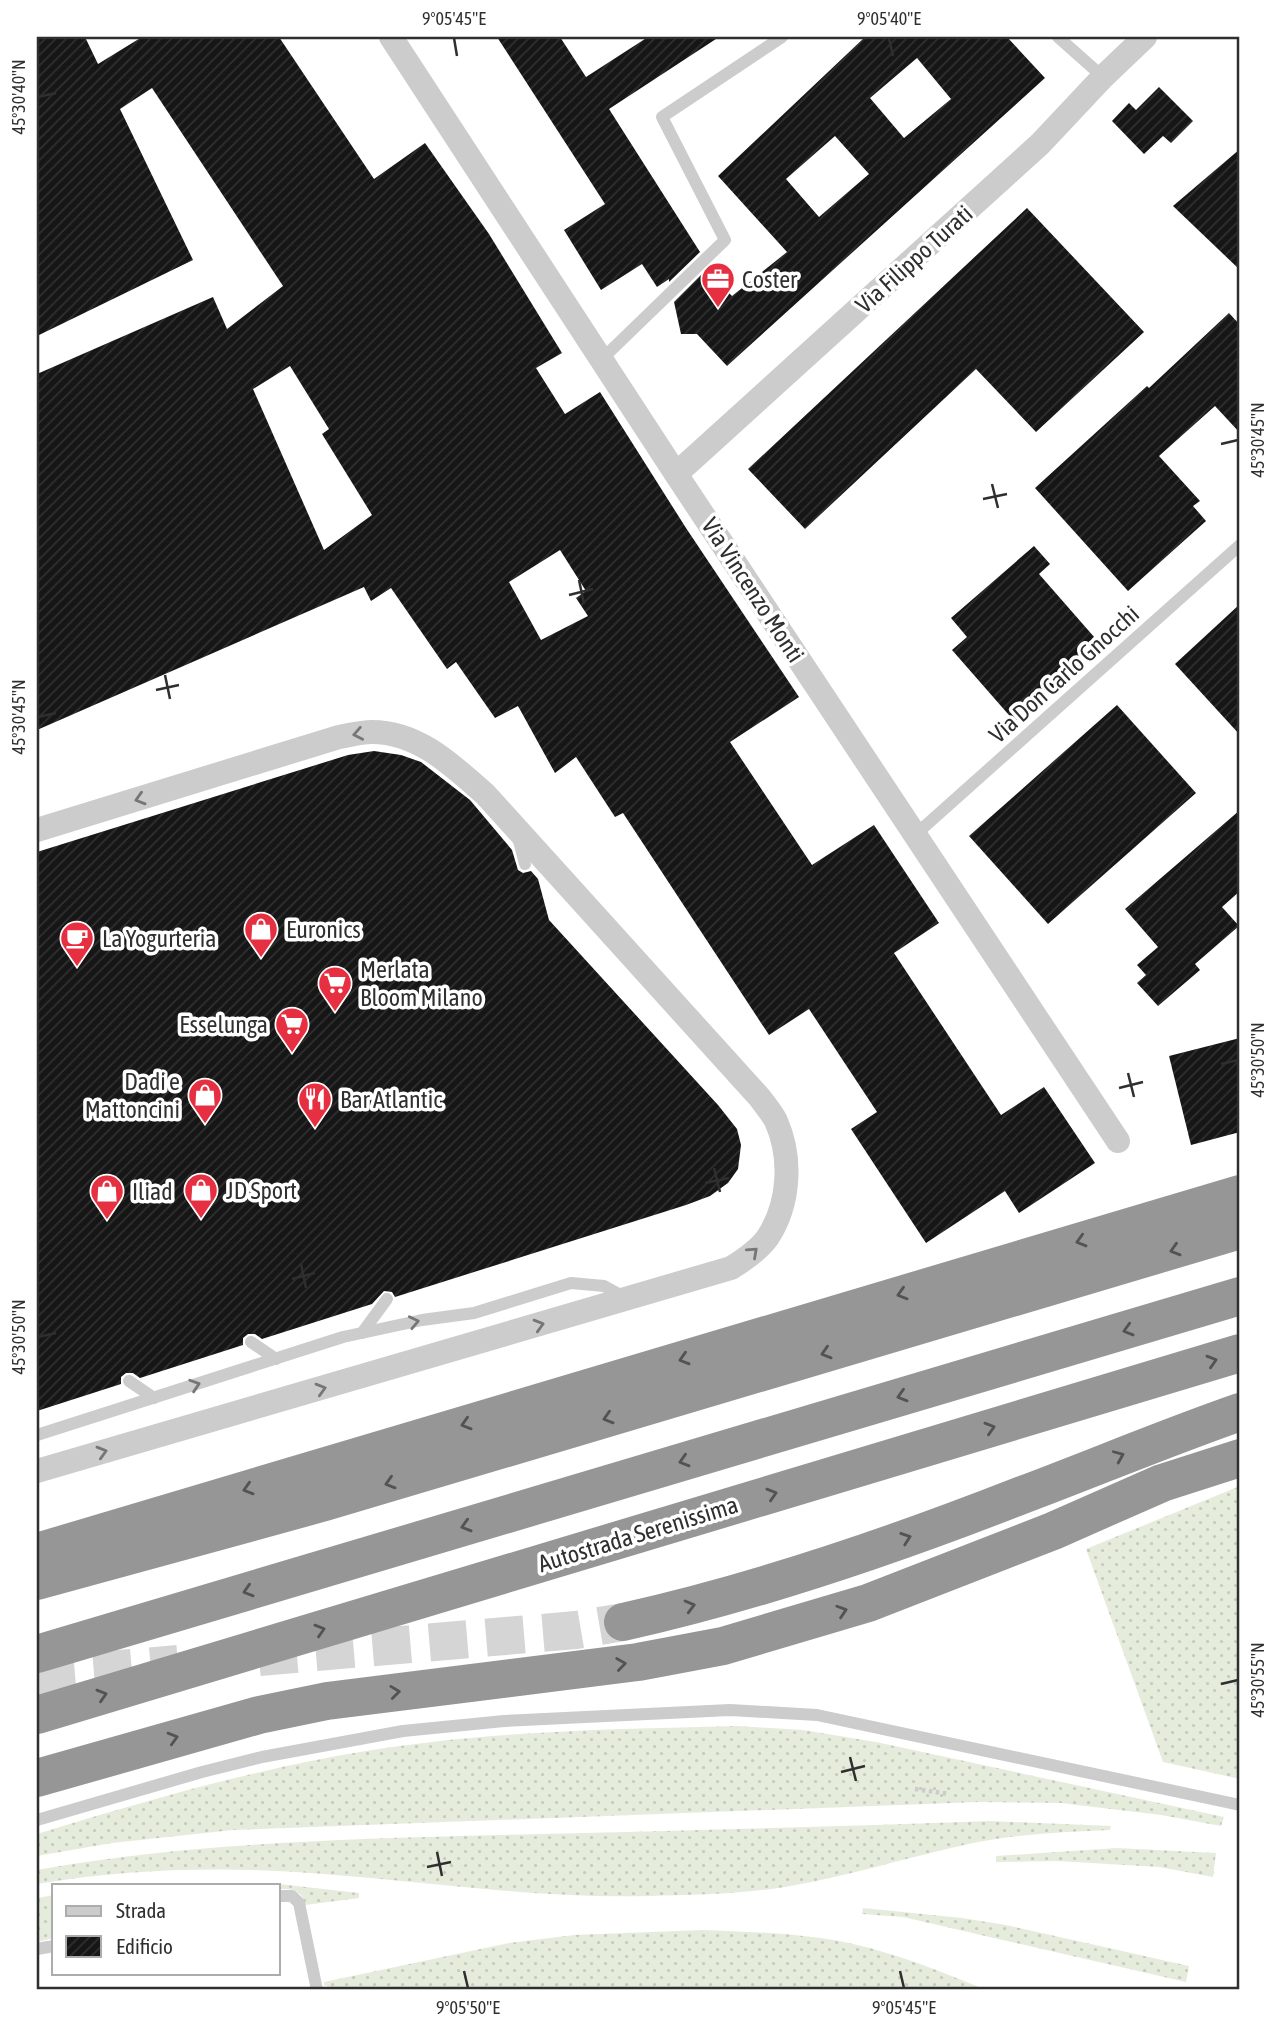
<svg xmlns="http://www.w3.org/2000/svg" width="1277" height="2027" font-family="'Asap Condensed',sans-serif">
<defs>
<pattern id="grass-dots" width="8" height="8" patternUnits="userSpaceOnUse" patternTransform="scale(1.75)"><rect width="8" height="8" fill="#e5ecdc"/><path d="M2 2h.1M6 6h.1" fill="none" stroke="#c5cbbd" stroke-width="1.8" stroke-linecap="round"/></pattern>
<pattern id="building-hatch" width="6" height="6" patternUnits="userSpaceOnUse" patternTransform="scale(1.75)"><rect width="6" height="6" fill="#161616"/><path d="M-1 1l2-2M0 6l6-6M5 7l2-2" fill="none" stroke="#303030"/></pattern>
</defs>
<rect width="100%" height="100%" fill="#fff"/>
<g fill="url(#grass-dots)">
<polygon points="1240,1486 1240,1779 1163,1762 1086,1549"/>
<path d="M737,1726L803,1730L876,1742L1224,1817L1221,1826L1161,1815L1061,1803L979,1802L233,1830L112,1843L37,1856V1834C145,1801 254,1769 366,1751C488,1731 613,1729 737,1726Z"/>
<path d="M990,1821L1111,1826L1110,1830C1061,1832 1012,1834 964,1845C904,1858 846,1877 785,1887C740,1894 694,1895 649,1896C540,1899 432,1882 324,1874C227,1866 132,1868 37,1884V1870C190,1843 344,1839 499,1835C663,1831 827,1827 990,1821Z"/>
<polygon points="1117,1848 1216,1853 1213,1877 1159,1867 1057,1861 996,1862 996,1856"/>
<path d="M279,1884L359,1893V1898L305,1905C302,1889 292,1889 278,1889V1885H138Z"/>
<polygon points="54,1895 54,1938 37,1942 37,1898"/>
<polygon points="863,1908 962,1918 1006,1925 1189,1966 1186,1982 903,1917 862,1914"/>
<path d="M702,1930C752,1932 803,1933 853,1944C898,1954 943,1972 986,1990H338L324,1985V1982L509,1943L574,1935Z"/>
</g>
<g fill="url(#building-hatch)" fill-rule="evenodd">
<path d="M37,37H85L98,64L142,37H279L374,179L425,143L489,234L562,353L536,368L565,414L600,392L686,528L799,697L730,742L812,865L874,825L939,923L894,953L1001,1115L1044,1087L1095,1163L1019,1213L1005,1191L926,1243L851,1129L877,1112L809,1009L769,1035L623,813L615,817L576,757L555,773L518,706L495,718L456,662L447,669L391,588L371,601L364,587L37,730V374L213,297L227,329L283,286L152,88L120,109L193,260L37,336ZM290,366L329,429L322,434L372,515L324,550L253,389ZM560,550L586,591L576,598L588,616L541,640L509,582Z"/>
<polygon points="497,37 560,37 586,77 648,37 719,37 609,109 700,252 669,282 669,279 657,287 642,264 601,290 564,230 605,204"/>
<path d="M865,37H1007L1045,78L727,366L697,334H681L674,302L706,270L732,296L787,252L718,176ZM917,58L951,99L904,138L870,98ZM835,136L869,174L819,217L786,179Z"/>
<polygon points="1159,87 1193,121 1171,143 1163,136 1144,154 1112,121 1129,103 1136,110"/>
<polygon points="1240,149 1240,270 1173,206"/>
<polygon points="1027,208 1144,332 1036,432 976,369 805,529 748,469"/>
<polygon points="1229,313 1240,325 1240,433 1215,406 1159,456 1200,501 1193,506 1206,521 1128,591 1035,488 1147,386 1149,388"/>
<polygon points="1034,546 1050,564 1039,574 1102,646 1015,722 952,650 967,637 951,618"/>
<polygon points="1240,604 1240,735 1175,664"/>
<polygon points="1117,705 1196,793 1048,924 969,836"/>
<polygon points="374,751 401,755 421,762 470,800 512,850 518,870 523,873 531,871 538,879 549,920 718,1105 737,1129 741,1145 738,1169 728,1183 710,1196 686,1205 395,1297 392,1292 384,1291 372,1304 262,1339 255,1334 248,1334 243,1338 243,1345 140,1378 133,1373 126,1373 121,1377 121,1384 37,1411 37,852 348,755"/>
<polygon points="1240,810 1240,891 1222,907 1239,926 1195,964 1200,970 1158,1006 1137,983 1146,975 1137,965 1158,947 1125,909"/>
<polygon points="1240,1038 1240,1132 1191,1145 1169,1056"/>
</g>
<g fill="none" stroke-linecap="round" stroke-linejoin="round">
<g stroke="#d5d5d5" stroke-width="38" stroke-dasharray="38 19" stroke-linecap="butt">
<polyline points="259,1657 576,1630 623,1622"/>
<polyline points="37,1676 178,1664"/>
</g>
<polyline stroke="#ccc" stroke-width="4.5" stroke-dasharray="3.5 3.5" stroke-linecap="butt" points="915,1789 949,1794"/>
<g stroke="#ccc" stroke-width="12">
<polyline points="1058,37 1103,77"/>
<polyline points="602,359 725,240 662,117 782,37"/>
<polyline points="915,835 1240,545"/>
<polyline points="518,837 525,864"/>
<polyline points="362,1333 387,1299"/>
<polyline points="251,1342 276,1359"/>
<polyline points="129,1381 154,1398"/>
<polyline points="37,1435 343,1337 422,1320 474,1313 571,1283 604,1286 624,1297"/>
<polyline points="37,1820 202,1772 262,1757 403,1731 504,1721 730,1710 817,1715 1240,1805"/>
<polyline points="278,1896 292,1896 299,1903 317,1990"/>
<polyline points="37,1949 54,1946"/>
</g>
<g stroke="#ccc" stroke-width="24">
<polyline points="391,37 676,474 1118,1141"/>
<polyline points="676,474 1040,144 1103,77 1145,37"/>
<path d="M37,830L339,737C350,735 361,732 372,732C418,732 452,765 485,794L760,1098C765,1105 772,1113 776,1121C792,1157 790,1203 768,1237C759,1250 744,1260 731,1268L37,1471"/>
</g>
<g stroke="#969696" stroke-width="38">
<polyline points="37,1552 1240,1194"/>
<polyline points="37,1581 325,1502 1240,1230"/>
<path d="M623,1622C758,1592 889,1547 1017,1497C1092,1469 1165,1438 1240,1412"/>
<polyline points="37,1654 1240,1296"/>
<polyline points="37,1715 1240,1353"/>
<polyline points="37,1778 259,1715 327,1701 638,1662 723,1646 868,1603 1053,1531 1162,1483 1240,1458"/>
</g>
</g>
<defs><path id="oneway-chevron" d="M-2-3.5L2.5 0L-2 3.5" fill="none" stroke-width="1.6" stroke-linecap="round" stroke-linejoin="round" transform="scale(1.75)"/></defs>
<g stroke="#767676">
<use href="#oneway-chevron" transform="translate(358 734) rotate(169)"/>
<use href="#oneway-chevron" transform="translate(140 799) rotate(163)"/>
<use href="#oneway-chevron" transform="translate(753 1252) rotate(-42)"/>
<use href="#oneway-chevron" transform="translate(414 1322) rotate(-12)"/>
<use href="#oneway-chevron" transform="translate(539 1325) rotate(-16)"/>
<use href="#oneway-chevron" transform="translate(195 1385) rotate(-18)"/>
<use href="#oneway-chevron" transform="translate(321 1389) rotate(-16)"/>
<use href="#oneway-chevron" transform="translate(102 1452) rotate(-16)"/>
</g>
<g stroke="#535353">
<use href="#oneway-chevron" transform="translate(1081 1241) rotate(164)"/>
<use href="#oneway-chevron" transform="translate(1175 1250) rotate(163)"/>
<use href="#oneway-chevron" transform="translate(902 1294) rotate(163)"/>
<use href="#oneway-chevron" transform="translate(1128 1330) rotate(164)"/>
<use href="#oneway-chevron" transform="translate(826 1353) rotate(163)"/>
<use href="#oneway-chevron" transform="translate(684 1359) rotate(163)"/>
<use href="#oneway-chevron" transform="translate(1212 1361) rotate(-17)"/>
<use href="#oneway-chevron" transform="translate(902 1396) rotate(163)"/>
<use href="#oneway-chevron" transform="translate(608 1418) rotate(163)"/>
<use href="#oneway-chevron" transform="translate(466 1424) rotate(163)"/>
<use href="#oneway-chevron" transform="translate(990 1428) rotate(-17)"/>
<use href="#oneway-chevron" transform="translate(1119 1456) rotate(-23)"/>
<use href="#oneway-chevron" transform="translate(684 1461) rotate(163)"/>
<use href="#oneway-chevron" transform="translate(390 1483) rotate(163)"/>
<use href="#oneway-chevron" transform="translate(248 1489) rotate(163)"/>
<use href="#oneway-chevron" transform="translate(772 1494) rotate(-17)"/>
<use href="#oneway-chevron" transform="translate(466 1526) rotate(163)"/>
<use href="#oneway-chevron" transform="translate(906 1538) rotate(-19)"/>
<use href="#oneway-chevron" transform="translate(248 1591) rotate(163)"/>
<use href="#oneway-chevron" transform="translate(690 1606) rotate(-15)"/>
<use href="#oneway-chevron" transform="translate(842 1611) rotate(-18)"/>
<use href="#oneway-chevron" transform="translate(320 1630) rotate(-17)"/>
<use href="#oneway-chevron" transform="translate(621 1664) rotate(-8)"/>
<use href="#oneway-chevron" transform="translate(395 1692) rotate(-7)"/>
<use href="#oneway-chevron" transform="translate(102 1695) rotate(-17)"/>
<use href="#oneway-chevron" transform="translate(173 1738) rotate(-16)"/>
</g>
<path fill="none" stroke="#2f2f2f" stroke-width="2.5" d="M454,38L457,56M889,38L893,56M38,97L56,93M1221,444L1238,440M992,484L998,508M983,499L1007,494M579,580L584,604M569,595L593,589M165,675L170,699M156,690L179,685M38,717L56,713M1221,1064L1238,1060M1128,1073L1134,1097M1119,1088L1143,1082M714,1168L720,1192M705,1183L729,1178M301,1264L306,1288M292,1279L315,1273M38,1337L56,1333M1221,1684L1238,1680M850,1757L856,1781M841,1772L865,1766M437,1852L442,1876M427,1867L451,1862M464,1971L468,1988M900,1971L904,1988"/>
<defs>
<g id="office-pin" transform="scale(1.75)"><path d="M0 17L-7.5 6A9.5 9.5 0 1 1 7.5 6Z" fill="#e72f42" stroke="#fff"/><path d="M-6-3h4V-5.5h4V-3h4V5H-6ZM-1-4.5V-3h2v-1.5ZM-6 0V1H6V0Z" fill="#fff"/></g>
<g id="shop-pin" transform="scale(1.75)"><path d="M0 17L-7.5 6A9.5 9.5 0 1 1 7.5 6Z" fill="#e72f42" stroke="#fff"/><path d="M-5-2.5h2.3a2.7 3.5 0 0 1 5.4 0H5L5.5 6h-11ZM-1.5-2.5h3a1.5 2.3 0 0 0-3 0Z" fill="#fff"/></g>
<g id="cafe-pin" transform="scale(1.75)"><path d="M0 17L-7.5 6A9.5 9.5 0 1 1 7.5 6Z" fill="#e72f42" stroke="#fff"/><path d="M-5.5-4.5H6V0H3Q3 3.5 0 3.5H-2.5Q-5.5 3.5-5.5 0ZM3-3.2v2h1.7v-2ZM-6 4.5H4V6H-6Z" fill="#fff"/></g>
<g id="supermarket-pin" transform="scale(1.75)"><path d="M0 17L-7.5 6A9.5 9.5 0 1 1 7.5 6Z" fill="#e72f42" stroke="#fff"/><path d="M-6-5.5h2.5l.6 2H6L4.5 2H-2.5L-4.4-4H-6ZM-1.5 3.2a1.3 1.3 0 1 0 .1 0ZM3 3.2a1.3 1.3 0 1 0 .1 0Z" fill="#fff"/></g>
<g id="restaurant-pin" transform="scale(1.75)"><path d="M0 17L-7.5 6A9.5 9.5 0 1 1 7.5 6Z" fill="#e72f42" stroke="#fff"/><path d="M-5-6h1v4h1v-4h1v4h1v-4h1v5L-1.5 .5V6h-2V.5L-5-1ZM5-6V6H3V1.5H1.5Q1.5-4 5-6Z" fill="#fff"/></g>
</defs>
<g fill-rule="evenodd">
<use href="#office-pin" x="718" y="279"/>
<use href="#shop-pin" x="261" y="929"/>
<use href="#cafe-pin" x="77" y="938"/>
<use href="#supermarket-pin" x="335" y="983"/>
<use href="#supermarket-pin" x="292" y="1024"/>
<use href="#shop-pin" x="205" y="1095"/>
<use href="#restaurant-pin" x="315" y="1099"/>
<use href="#shop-pin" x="201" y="1190"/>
<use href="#shop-pin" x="107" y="1191"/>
</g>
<g text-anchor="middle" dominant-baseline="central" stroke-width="7" stroke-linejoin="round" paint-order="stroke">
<g font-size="24" fill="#2f2f2f" stroke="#fff">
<text transform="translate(914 259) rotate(-42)">Via Filippo Turati</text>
<text transform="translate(753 590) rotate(57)">Via Vincenzo Monti</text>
<text transform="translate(1064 674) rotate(-42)">Via Don Carlo Gnocchi</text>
<text transform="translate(638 1534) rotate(-17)">Autostrada Serenissima</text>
</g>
<g font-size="24" fill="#2f2f2f" stroke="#fff" text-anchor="start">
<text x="742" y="279">Coster</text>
<text x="286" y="929">Euronics</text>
<text x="102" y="938">La Yogurteria</text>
<text x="360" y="969">Merlata<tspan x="360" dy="28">Bloom Milano</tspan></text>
<text x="268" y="1024" text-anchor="end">Esselunga</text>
<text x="180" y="1081" text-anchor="end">Dadi e<tspan x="180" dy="28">Mattoncini</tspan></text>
<text x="340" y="1099">Bar Atlantic</text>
<text x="226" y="1190">JD Sport</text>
<text x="132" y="1191">Iliad</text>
</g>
</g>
<rect width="1277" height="2027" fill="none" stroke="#ffffff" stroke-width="77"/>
<rect x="52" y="1884" width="228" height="91" fill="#ffffff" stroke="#acacac" stroke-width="2"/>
<rect x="66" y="1906" width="35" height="10" fill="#cccccc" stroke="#acacac" stroke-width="2"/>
<text x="116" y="1918" font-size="21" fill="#2f2f2f">Strada</text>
<rect x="66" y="1936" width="35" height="21" fill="url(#building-hatch)" stroke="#acacac" stroke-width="2"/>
<text x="116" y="1954" font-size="21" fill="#2f2f2f">Edificio</text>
<rect x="38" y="38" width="1200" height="1950" fill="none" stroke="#2f2f2f" stroke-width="2.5"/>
<g font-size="18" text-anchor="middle" fill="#2f2f2f">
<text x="454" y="25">9°05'45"E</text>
<text x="889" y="25">9°05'40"E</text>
<text transform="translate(19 97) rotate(-90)" y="6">45°30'40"N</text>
<text transform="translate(1258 440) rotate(-90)" y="6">45°30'45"N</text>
<text transform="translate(19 717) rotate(-90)" y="6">45°30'45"N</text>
<text transform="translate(1258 1060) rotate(-90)" y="6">45°30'50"N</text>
<text transform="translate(19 1337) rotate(-90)" y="6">45°30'50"N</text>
<text transform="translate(1258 1680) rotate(-90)" y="6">45°30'55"N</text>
<text x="468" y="2014">9°05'50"E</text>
<text x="904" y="2014">9°05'45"E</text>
</g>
</svg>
